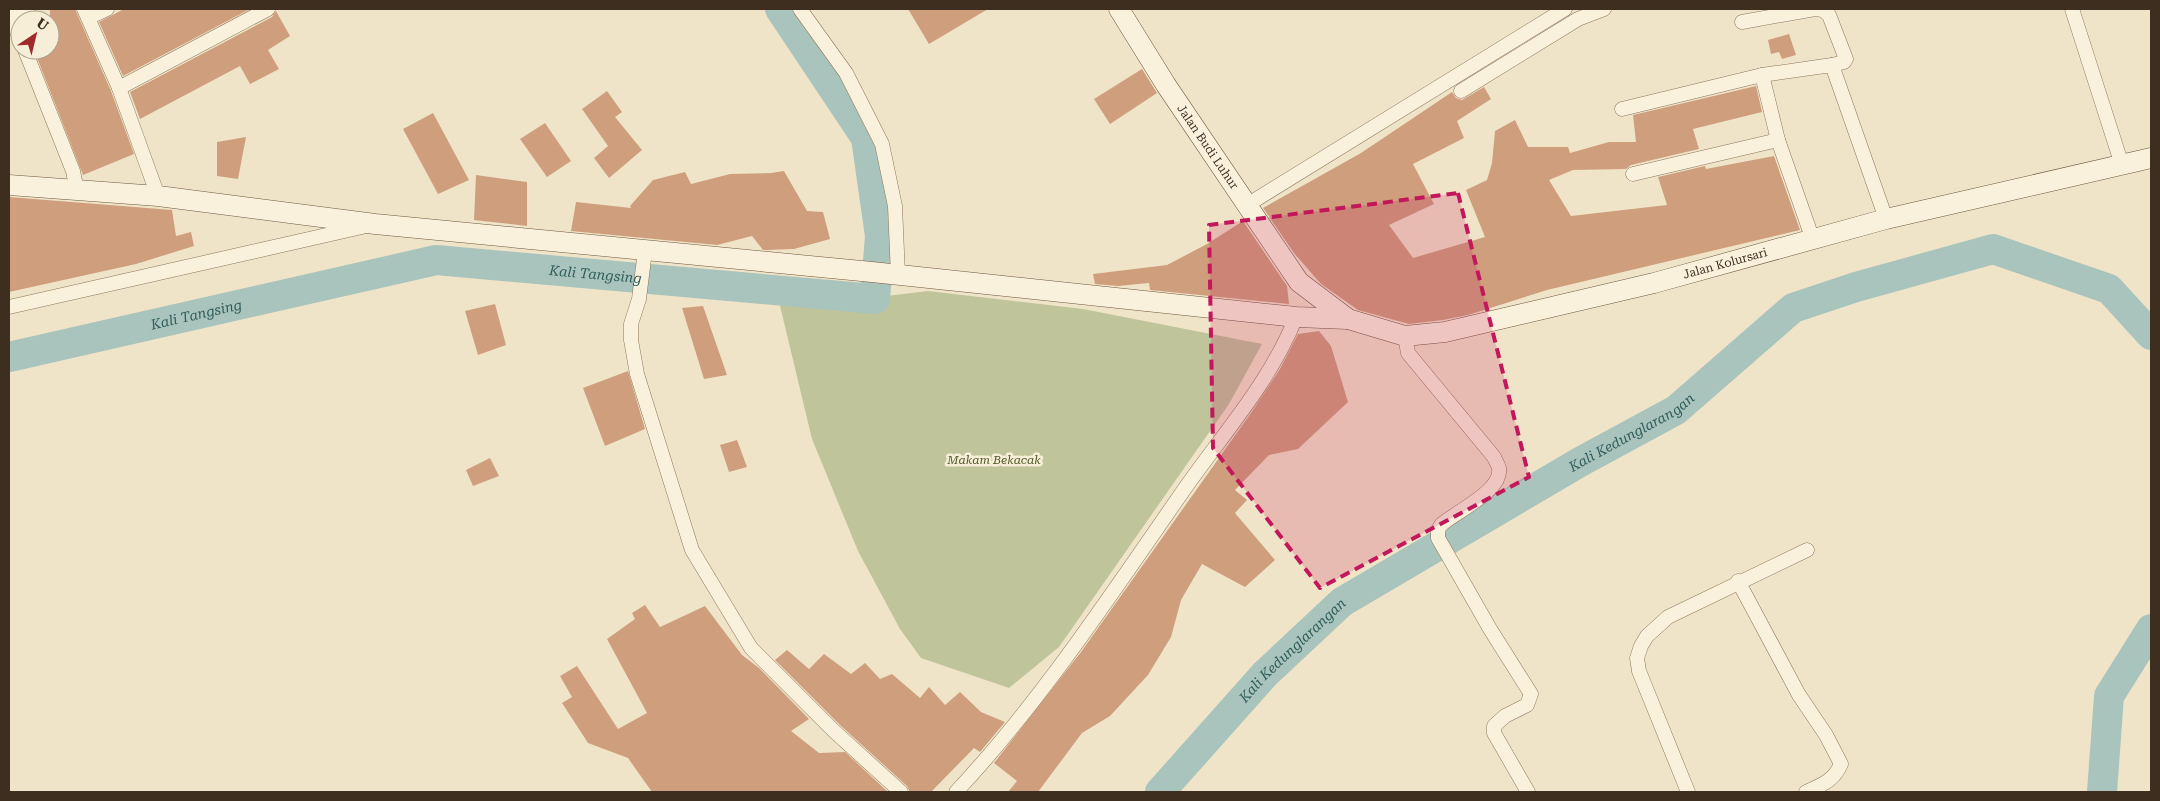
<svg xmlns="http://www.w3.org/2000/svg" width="2160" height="801" font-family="'Roboto Serif',serif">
<rect width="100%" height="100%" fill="#f0e4c8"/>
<polygon fill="#bfc49a" points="776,289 870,298 928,291 1083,309 1262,344 1229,404 1059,647 1009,688 921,658 900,629 858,551 812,439"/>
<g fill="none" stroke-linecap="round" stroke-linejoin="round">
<g stroke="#a9c4bc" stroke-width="30">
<path id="s1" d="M9,357L436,260L875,299L880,236L866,138L780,9"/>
<path id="s2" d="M1160,792L1265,674L1342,602L1580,462L1676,410L1793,308L1856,287L1993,249L2109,289L2151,335"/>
<polyline points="2102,792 2109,696 2151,629"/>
</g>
</g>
<g fill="#cf9f7d">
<polygon points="50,9 75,9 111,91 134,154 83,175 34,50 50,50"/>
<polygon points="124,9 250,9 123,76 99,22"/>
<polygon points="908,9 988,9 929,44"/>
<polygon points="276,11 290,36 268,50 279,69 250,84 240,66 140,119 130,92 272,17"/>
<polygon points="1789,34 1796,55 1782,59 1779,52 1771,54 1768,40"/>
<polygon points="1142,69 1157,93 1110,124 1094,99"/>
<polygon points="1756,86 1762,112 1693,129 1699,149 1631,165 1626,169 1573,170 1549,180 1571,216 1667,205 1658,177 1705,166 1706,169 1774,156 1800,230 1547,290 1468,315 1443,320 1409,324 1358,310 1321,284 1294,253 1263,208 1361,153 1452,92 1456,98 1462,100 1484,87 1491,99 1457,121 1464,138 1413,164 1434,204 1389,225 1413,258 1485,237 1466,190 1487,180 1492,163 1495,131 1515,120 1528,147 1568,147 1570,153 1609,142 1636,142 1633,115"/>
<polygon points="607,91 622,112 615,117 642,150 609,178 594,158 608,146 582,109"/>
<polygon points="433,113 469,180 438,194 403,129"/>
<polygon points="545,123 571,161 547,177 520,139"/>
<polygon points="246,137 238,179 217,176 217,142"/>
<polygon points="784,171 807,211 823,212 830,239 794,249 767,250 763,250 752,236 717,245 571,231 576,202 631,208 630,206 653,180 685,172 691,184 730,174 771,173"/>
<polygon points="476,175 527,182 527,226 474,220"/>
<polygon points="9,197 172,210 176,236 191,232 194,246 136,264 9,292"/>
<polygon points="1243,221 1287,286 1289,304 1150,290 1149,283 1118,286 1095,284 1093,274 1167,265 1207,244"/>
<polygon points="495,304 506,345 478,355 465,311"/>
<polygon points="703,306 727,375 704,379 682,308"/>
<polygon points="1319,331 1331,346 1348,402 1298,449 1269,455 1235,490 1247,500 1235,513 1275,560 1245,587 1202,564 1181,600 1171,637 1148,675 1110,716 1082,733 1038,792 1008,792 1017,781 994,763 1081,652 1251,413 1280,369 1298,334"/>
<polygon points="628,371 645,429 605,446 583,388"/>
<polygon points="737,440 747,467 729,472 720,445"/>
<polygon points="490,458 499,476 473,486 466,470"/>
<polygon points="645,605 660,627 705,606 742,655 759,668 809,719 791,731 819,753 845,752 888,792 652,792 628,758 588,743 562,703 572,697 560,676 577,666 618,729 647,713 607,639 635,619 632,613"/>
<polygon points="787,650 809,669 824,654 851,674 865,663 880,679 892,674 920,698 929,687 945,705 960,692 981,712 1005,722 980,752 974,748 931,792 910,792 907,786 840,725 775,660"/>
</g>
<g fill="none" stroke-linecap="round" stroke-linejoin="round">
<g stroke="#8d765c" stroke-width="15">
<g id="street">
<polyline points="84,9 119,88"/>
<polyline points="800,9 846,73 882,144 895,206 898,275"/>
<polyline points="2072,9 2122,165"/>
<polyline points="88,18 107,9"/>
<polyline points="1742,22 1815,9 1823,10 1829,15 1846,59 1844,62 1832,65"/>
<polyline points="20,39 11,15 28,9"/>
<polyline points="25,50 73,171 77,191"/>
<polyline points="1762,75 1778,140 1813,240"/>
<polyline points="1461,91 1578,19 1604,9"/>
<polyline points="1622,109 1762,75 1832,65 1886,219"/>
<polyline points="1633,174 1778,140"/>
<polyline points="158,196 119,88 268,9"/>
<polyline points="1247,205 1565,9"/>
<polyline points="645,251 639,299 631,324 631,340 637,374 692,550 751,648 834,731 901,792"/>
<polyline points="9,307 362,227"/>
<path d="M1405,336L1408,353L1494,457C1495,460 1498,464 1499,468C1503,491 1455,512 1441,525L1438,530V538L1490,629L1531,694L1527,705L1505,716L1494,726V733L1528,792"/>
<path d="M1738,581L1799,695L1826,735L1841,764C1834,781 1821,785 1806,792"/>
<path d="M956,792C1041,701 1110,596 1181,494C1221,436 1270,383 1296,317"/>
<polyline points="1688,792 1639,671 1637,658 1641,646 1647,636 1668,617 1807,550"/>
</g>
</g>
<g stroke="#6f573f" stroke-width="21">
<g id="secondary">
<path id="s3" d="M1119,9L1166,85L1299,282L1348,319"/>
<path id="s4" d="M9,185L158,196L375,224L872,272L1296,317L1348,319L1405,336L1445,332L1654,283L1886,219L2151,158"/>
</g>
</g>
<use href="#street" stroke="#faf1dc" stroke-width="14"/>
<use href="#secondary" stroke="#faf1dc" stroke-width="20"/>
</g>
<path fill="#c2185b" fill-opacity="0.2" stroke="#c2185b" stroke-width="4" stroke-dasharray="10 6" stroke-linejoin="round" d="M1458,193L1529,477L1320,588L1213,448L1209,225Z"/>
<g text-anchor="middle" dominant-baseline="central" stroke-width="5" stroke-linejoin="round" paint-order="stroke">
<g font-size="12" fill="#3d2e20" stroke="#f7eed8">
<text stroke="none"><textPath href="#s3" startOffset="164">Jalan Budi Luhur</textPath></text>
<text stroke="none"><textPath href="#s4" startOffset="1734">Jalan Kolursari</textPath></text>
</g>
<g font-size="12" font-style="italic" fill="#4d5a26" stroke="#f7eed8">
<text x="994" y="460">Makam Bekacak</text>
</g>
<g font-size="14" font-style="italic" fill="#2f5d5a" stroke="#f7eed8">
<text stroke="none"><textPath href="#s1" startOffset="598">Kali Tangsing</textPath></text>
<text stroke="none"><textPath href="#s1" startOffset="192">Kali Tangsing</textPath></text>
<text stroke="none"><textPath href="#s2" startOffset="599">Kali Kedunglarangan</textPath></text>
<text stroke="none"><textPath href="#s2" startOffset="194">Kali Kedunglarangan</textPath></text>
</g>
</g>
<rect width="2160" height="801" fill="none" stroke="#3d2e20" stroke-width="20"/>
<g transform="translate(35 35) rotate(35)"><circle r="24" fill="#f7eed8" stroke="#ada18e"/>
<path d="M0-4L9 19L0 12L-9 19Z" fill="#9e2a2b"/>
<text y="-8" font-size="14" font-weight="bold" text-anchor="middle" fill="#3d2e20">U</text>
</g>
</svg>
